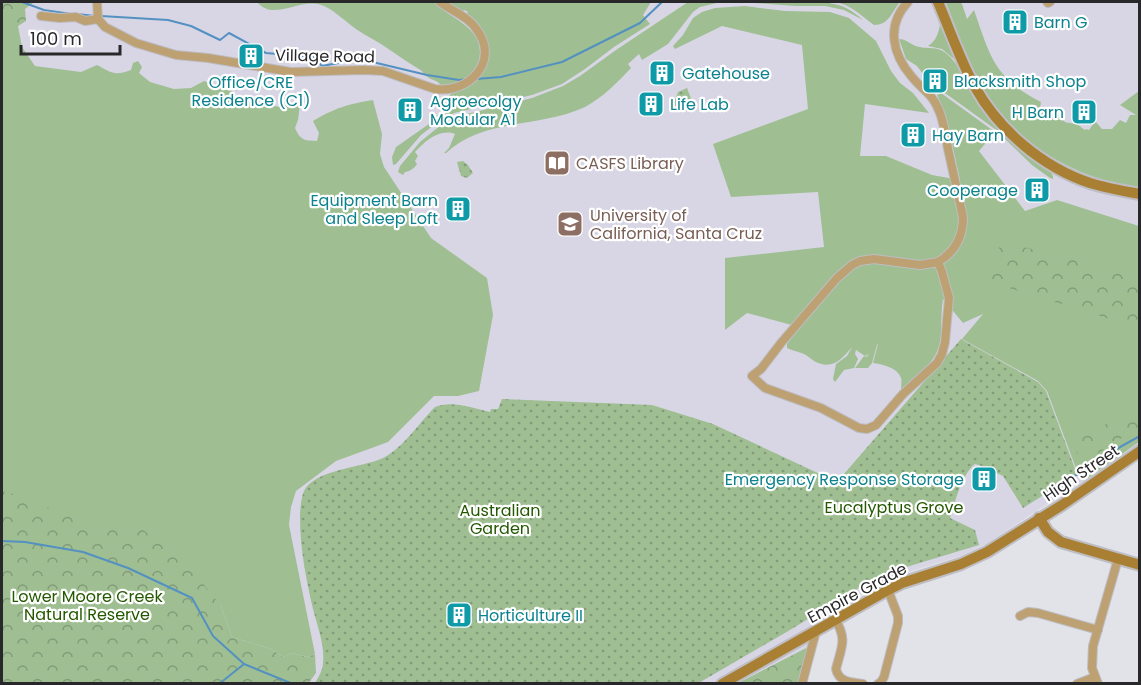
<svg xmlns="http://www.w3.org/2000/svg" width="1141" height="685" font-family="Poppins,sans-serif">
<defs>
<pattern id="forest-crowns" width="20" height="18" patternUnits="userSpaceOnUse" patternTransform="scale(1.5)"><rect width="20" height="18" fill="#9fbf93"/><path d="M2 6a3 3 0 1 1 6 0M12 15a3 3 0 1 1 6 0" fill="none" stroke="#829b78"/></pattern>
<pattern id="garden-dots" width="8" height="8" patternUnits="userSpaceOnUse" patternTransform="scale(1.5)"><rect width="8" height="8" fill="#9fbf93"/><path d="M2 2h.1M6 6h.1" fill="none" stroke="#829b78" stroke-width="1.8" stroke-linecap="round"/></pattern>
</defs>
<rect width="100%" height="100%" fill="#e2e2e9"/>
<polygon fill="#d8d6e5" points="2,2 1139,2 1139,447 1030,515 988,543 964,555 905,573 886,581 867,591 819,620 800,683 2,683"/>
<g fill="#9fbf93">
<path d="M257,2H434C449,18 480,26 480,52C480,58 478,65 474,70C466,81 455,85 441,85C435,78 428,81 422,71C410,64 399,56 387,48C377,41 366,36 356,29C343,20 333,8 318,4C297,0 273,21 257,2Z"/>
<path d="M445,2H651L643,15L650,24L614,47L585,69L562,84L532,95L454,113L438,122L421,135L396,164L393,165L392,157L396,147L429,124L439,114L444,116L450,104L445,100C450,91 464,90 473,84C487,73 492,48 483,32C479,25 472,21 466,16L468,12L464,10L462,13Z"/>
<path d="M688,2H735H721L700,7L693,12L668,44L642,60L639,54L628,64L631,68C618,82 602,98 585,107C540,128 483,118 446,153H444L449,148L455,134C440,128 425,141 415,152L418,156L415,161L417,164C415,168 409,172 405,172L403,175L398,172L400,166L420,142L441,125L463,115L532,98L563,86L580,76L616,50Z"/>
<path d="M740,2L829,3C843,5 852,10 863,20L844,10L825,6H795Z"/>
<path d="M835,2H900C891,13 889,25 874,25C861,16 852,5 835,2Z"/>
<path d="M946,2H960L962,4L967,19L974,10C990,56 994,78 1041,102L1040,108L1057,118L1060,113C1063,126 1068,121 1078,125C1080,126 1083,129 1085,130L1086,129L1089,130L1095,121L1102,129H1112L1120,120L1126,123L1130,115H1136L1120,105L1139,91V186L1137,187C1070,178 1008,139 977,78C964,53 956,27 946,2Z"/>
<path d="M745,6L785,11L830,12L849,18L876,41L891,71L900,83L913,93L929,113L865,104L860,156H886L932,175L960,180L946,116L937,95L941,93L995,132L979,151L1025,211L1057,200L1139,226V442L1088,478L1080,479L1047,391L1038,381L962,339L983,314L963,323L943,299C938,334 949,348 919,374C913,379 907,385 901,389C901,385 902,382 901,378C898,368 882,364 873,363L878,344L877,345L872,363L868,368H855L864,356L866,357L869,354L865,356L856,350L855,354L858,359L854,368L844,370L835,382L833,379L836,364L847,356L852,347C842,359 832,371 814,361C813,360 807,356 806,355C800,352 793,351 787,348V344L799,327L747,313L725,330V258L824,247L818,192L731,197L713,144L808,109L802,45L722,26L675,49L673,46L683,35L693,18L702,12L715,8Z"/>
<path d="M940,25L955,60L942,49L928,46C936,41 938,34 940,25Z"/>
<path d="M2,26H18L22,47L35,66L81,72L97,65C112,73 114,76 131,70L133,63L138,61L142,67L139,73L150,82L174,89L191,88L204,81L233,92L237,98L246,103L268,104L279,107L285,102L300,105L298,120L295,128C301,141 304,140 317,141L319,133L313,121C335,108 348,104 373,100L382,134L380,154L384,167L431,238L487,278L493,315L479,391L458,396H434L388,442L336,461L296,491L291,507L289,525L315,654L307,657L292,653L283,657L271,649L232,637L221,606L12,505L2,491Z"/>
<path d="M899,39C906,39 910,44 916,46C927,50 937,45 947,54C961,66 967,86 977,101C995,130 1021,152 1050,171L1053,176V179L1050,178L1032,165L995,129L945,93L941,91L935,93L923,81V74L917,66L906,59Z"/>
</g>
<g fill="url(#forest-crowns)">
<polygon points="2,2 31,2 33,3 25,9 26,21 18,26 2,26"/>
<polygon points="1001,241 1139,277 1139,334 1135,327 990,282"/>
<polygon points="1139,406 1139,427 1081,464 1073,442"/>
<polygon points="2,491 10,493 101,528 141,528 193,571 221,606 232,637 271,649 283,657 292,653 307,657 315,654 316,673 308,684 2,683"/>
<polygon points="810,646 799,683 738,683"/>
</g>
<g fill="url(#garden-dots)">
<polygon points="687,88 695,109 686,111 673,106 678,92"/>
<polygon points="463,161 468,165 473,173 467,178 461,176 457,162"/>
<path d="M961,339L1038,382L1046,391L1077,474L1023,508L1003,476L982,466L975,464C962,474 955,502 950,518L975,530L979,545L880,575L790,630L697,684L315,683C318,678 323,670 323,663C325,645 317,625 313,609C306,579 300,548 300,518C300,510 301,498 304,491C315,469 362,468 383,458C403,448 419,423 435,407C452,400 472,408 490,412L491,409H498L502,399L652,405L713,424L837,482Z"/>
</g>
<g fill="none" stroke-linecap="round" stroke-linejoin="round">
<g stroke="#5491c1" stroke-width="2">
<polyline points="22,2 44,10 71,14"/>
<polyline points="77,14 95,16"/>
<polyline points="101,16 168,20 191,26 220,40 229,33 266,53 313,57 322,66 360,59 427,75 459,80 467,79"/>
<polyline points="476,79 501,77 562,62 640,23 662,2"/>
<polyline points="1066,481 1076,475 1084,474 1120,447 1140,436"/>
<polyline points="2,541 25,542 83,552 128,568 192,598 213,636 244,664 293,684"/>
<polyline points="219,684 244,664"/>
</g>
<g stroke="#bdbdc3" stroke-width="10">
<g id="street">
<path d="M97,2L98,19L105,27L136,43L176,55L208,58L291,72L364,70L383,71L435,89C469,94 500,61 477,30C469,17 452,11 440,2"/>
<path d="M908,2C886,25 892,54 912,77C924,92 932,92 940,113C944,124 946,137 948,149C953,171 958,194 963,217C963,236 955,252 938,262L942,272L949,298L945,342L942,354L937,363L903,394L876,425L867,429L859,428L821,408L765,388L752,376L761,369L781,343L837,278L852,265L860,261L874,259L920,265L938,262"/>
<polyline points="1047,2 1048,3 1050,2"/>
<polyline points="41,16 60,18 76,17 85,21 98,19"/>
<polyline points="1020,616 1028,612 1038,613 1098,630"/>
<path d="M835,619C848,640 841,648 836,669C839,683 852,682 863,684"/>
<polyline points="802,684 816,631"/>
<polyline points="878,684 881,682 884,677 898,623 898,616 888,590"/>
<polyline points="1077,684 1095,677"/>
<polyline points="1098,684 1092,668 1093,646 1118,559"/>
</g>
</g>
<g stroke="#bdbdc3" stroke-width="14">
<g id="secondary">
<path d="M938,2C950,30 960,60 975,87C999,130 1042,167 1090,183C1106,188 1123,191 1140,194"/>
<polyline points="1039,518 1048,532 1061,542 1140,565"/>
<polyline points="722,684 888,590 902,583 961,564 987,552 1062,505 1140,451"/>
</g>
</g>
<use href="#street" stroke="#bda173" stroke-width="8"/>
<use href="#secondary" stroke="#a98033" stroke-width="10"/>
</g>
<defs>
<g id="building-square" transform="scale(1.35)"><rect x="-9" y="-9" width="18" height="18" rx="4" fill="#0f9aa8" stroke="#fff"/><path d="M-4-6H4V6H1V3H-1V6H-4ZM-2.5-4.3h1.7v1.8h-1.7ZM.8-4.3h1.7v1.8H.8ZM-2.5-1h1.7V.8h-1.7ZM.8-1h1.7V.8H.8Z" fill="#fff"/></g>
<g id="library-square" transform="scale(1.35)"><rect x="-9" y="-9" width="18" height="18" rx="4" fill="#8d6e63" stroke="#fff"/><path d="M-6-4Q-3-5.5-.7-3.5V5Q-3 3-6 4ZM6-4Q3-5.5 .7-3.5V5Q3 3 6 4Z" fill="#fff"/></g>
<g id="university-square" transform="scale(1.35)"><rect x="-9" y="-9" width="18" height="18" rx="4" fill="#8d6e63" stroke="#fff"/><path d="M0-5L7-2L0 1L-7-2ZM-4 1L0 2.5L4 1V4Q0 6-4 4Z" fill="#fff"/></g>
</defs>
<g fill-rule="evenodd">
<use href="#building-square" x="1015" y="22"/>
<use href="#building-square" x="251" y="56"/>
<use href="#building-square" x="662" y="73"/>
<use href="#building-square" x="935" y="81"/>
<use href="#building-square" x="651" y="104"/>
<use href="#building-square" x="410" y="110"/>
<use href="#building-square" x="1084" y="112"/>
<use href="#building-square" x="913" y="135"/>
<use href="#library-square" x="557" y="163"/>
<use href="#building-square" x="1037" y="190"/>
<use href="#building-square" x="458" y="209"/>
<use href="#university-square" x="570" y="224"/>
<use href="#building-square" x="984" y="479"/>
<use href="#building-square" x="459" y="615"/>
</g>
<g text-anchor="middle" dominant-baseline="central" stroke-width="4.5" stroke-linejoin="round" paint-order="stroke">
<g font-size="16" fill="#0d838f" stroke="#fff" text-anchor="start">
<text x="1034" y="22">Barn G</text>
<text x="682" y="73">Gatehouse</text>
<text x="954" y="81">Blacksmith Shop</text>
<text x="251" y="82" text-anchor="middle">Office/CRE<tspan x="251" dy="18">Residence (C1)</tspan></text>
<text x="430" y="101">Agroecolgy<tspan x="430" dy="18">Modular A1</tspan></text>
<text x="670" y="104">Life Lab</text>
<text x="1064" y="112" text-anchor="end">H Barn</text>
<text x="932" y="135">Hay Barn</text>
<text x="1018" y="190" text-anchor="end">Cooperage</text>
<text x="438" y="200" text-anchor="end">Equipment Barn<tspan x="438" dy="18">and Sleep Loft</tspan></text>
<text x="964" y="479" text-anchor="end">Emergency Response Storage</text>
<text x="478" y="615">Horticulture II</text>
</g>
<g font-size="16" fill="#28282b" stroke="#fff">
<text transform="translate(325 56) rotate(1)">Village Road</text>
<text transform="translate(1081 473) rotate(-34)">High Street</text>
<text transform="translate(857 593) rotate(-28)">Empire Grade</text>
</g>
<g font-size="16" fill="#785e54" stroke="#fff" text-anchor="start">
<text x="576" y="163">CASFS Library</text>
<text x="590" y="215">University of<tspan x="590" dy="18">California, Santa Cruz</tspan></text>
</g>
<g font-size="16" fill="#235800" stroke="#fff">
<text x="894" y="507">Eucalyptus Grove</text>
<text x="500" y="510">Australian<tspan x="500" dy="18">Garden</tspan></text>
<text x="87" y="596">Lower Moore Creek<tspan x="87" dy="18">Natural Reserve</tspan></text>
</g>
</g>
<rect width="1141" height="685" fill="none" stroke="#28282b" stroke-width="6"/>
<path d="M21 45v9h99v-9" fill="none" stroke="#28282b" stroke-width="3"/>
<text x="30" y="45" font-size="18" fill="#28282b" stroke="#ffffff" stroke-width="4.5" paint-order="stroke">100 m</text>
</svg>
